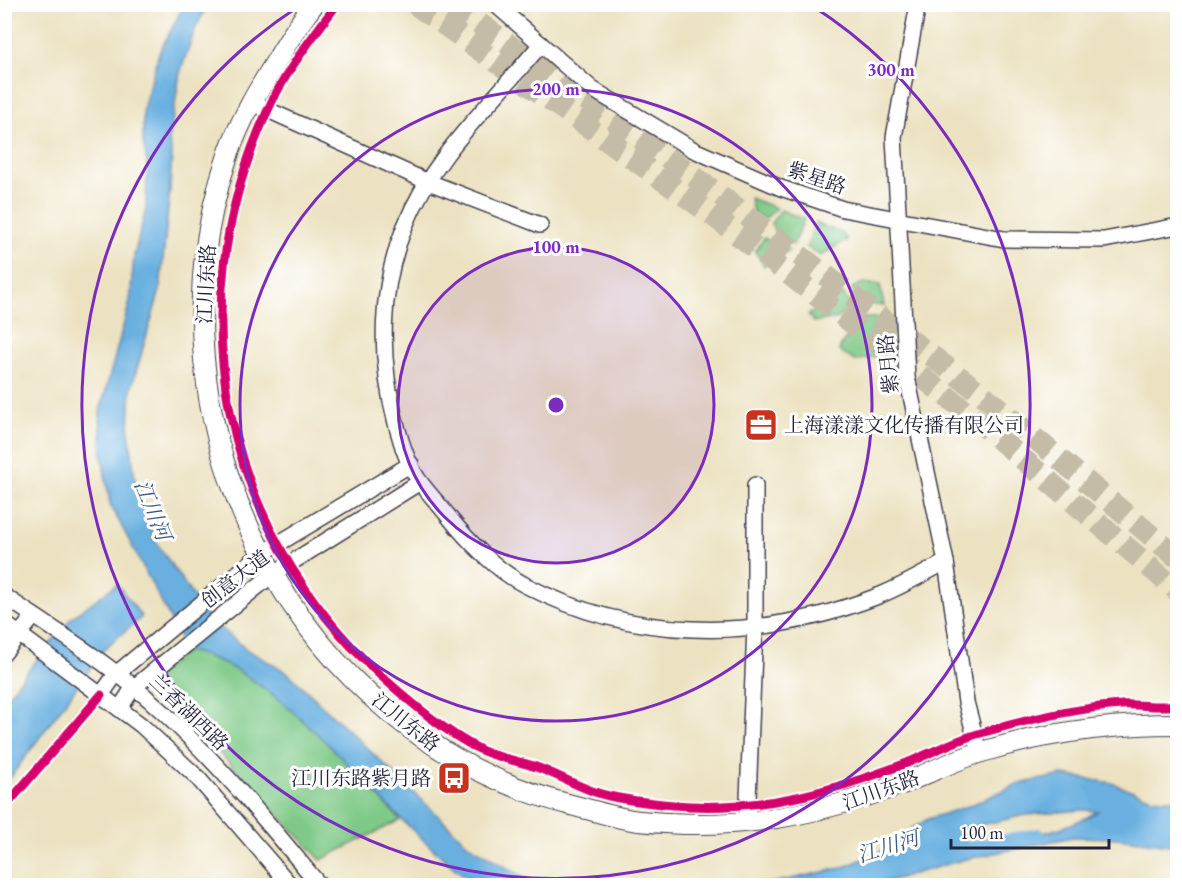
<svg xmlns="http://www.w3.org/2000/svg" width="1182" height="890" font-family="'EB Garamond','Noto Serif SC',serif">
<rect width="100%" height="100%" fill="#fff"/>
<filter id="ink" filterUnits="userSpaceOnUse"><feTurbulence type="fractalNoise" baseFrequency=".0167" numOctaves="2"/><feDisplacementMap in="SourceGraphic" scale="12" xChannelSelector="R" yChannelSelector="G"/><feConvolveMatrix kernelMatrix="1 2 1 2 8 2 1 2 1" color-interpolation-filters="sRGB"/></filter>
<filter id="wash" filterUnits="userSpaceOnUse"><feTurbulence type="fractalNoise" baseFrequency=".008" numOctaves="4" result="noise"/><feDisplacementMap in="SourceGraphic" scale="24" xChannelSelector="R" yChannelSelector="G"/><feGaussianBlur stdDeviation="1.35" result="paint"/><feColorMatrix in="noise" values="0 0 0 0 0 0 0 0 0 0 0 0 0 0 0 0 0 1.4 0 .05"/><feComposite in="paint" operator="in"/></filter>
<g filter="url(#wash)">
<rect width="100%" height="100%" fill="#ece2c1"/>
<g fill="#7ec987" stroke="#507661" stroke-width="1.5">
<polygon points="750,198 776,208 765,219 753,213"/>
<polygon points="781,210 804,219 793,245 776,234 771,223"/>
<polygon points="815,223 842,233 847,240 820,256 807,247"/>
<polygon points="764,238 789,250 764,266 755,251"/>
<polygon points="864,283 880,285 884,306 858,303 852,288"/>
<polygon points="843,294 850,304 839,318 814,322 808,315"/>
<path d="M863,318H887L894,353L855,361L839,351C844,333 859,333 863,318Z"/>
<path d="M187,651C264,665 349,764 400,820L321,860L158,688V674Z"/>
</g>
<g fill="#69b0e0" stroke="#46698e" stroke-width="1.5" fill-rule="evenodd">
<path d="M184,5H208L196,27L180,73L169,141L172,153L170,189L160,290L131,389L129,430L135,478L156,542L205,614L247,650L287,672L469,845L516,873L542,885C528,885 491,890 479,884C460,875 444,859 429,845C362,788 275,667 187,651L110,504L102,456L100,411L130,301L134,256L146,209L147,162L143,141V109L159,53Z"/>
<polygon points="117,584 142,617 105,648 5,785 5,699 71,618"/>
<path d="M1063,775L1112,783L1152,798L1177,800V846L1117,838L1073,837L966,859L875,885H763L841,868L895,846L911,829L928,819L971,805L1018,784ZM1083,810L1098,811C1061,834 1015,838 973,845L962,838L967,828L1026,815Z"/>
</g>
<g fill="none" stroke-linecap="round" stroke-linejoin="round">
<polyline stroke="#69b0e0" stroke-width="10" points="963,847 1039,833"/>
</g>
</g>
<g filter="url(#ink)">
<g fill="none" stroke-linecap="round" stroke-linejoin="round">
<g stroke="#c4bca6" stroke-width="22" stroke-dasharray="22 11" stroke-linecap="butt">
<polyline points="415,4 715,217 971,415 1178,591"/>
<polyline points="452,4 725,199 983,395 1178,558"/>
</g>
<g stroke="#403f4f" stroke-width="18">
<g id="minor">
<polyline points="495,4 592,89 694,150 781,188 843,209 1004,239 1104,240 1178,226"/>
<polyline points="918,4 894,137 907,377 946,562 966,702 979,752"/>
<path d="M541,44C492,104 434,153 405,226C379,289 379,359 396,423C401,442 407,463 418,479C427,492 439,504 449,517C468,541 497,571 525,585C577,612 634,627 692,629C755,632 819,619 878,596C901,587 924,573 946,562"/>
<polyline points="250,102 426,181 540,225"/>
<path d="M4,596C58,632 116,668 163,712C220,765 271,826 320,886"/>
<polyline points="4,623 141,725 197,777 291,886"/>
<polyline points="4,653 34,616"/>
<polyline points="101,695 116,674 261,554 411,464"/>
<polyline points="120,708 133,688 273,574 420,482"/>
<polyline points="747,823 755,627 755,485"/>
</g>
</g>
<g stroke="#403f4f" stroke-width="22">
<path id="major" d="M314,4C300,21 289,40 278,58C259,89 241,118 229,152C134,421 297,738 575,806C596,811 618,819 639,821C737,831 810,817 902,784C929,773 956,759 985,751C1049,732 1111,724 1178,724"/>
</g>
<use href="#minor" stroke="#fff" stroke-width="15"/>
<use href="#major" stroke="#fff" stroke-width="20"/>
<g stroke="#fff" stroke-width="13">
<g id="cycleway">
<path d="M337,4C312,38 284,73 267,112C177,309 221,528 380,675C409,701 447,734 483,751C499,758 519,761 536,767C556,774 575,785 595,792C615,799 651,803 673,805C759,812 828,793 907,763C931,753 955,740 981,733C1026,720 1074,708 1122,705C1140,704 1159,708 1178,705"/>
<polyline points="4,808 101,695"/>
</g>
</g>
<use href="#cycleway" stroke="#d6006c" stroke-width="9"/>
</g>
</g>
<circle cx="556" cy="405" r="158" fill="#7b2cbf" fill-opacity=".12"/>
<g fill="none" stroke="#7b2cbf" stroke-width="3">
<circle cx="556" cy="405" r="158"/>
<circle cx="556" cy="405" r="316"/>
<path d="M811 5A474 474 0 1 1 301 5"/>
</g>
<defs>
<g id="office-square" transform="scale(1.725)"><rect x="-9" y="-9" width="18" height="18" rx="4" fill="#c8321e" stroke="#fff"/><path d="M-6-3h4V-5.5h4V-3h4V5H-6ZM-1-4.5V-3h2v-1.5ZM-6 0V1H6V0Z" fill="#fff"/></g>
<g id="bus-square" transform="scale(1.725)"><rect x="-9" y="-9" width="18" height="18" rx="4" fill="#c8321e" stroke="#fff"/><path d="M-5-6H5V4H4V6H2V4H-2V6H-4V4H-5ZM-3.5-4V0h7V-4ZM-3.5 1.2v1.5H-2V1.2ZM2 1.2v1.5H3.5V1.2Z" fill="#fff"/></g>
</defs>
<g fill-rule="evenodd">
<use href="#office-square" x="761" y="425"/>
<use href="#bus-square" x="454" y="778"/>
</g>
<g text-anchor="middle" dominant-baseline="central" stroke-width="6" stroke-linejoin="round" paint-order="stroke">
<g font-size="20" fill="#22223b" stroke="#fff">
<text transform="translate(817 178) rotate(19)">紫星路</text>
<text transform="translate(206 284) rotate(-87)">江川东路</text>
<text transform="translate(888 364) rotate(-96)">紫月路</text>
<text transform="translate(235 579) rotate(-38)">创意大道</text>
<text transform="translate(189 712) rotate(44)">兰香湖西路</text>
<text transform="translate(406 722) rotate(39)">江川东路</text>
<text transform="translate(881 790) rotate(-20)">江川东路</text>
</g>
<g font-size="20" fill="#22223b" stroke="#fff" text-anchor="start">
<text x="784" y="425">上海漾漾文化传播有限公司</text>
<text x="431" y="778" text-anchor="end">江川东路紫月路</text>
</g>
<g font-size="21" font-style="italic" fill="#3e5b7d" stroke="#fff">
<text transform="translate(153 510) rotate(68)">江川河</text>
<text transform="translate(888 846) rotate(-17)">江川河</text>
</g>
</g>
<circle cx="556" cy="405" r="9" fill="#7b2cbf" stroke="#fff" stroke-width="3"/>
<g font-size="18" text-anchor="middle" font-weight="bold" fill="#7b2cbf" stroke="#fff" stroke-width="6" stroke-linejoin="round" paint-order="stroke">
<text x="891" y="76">300 m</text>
<text x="556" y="95">200 m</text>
<text x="556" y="253">100 m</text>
</g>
<rect width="1182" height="890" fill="none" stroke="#fff" stroke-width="24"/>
<path d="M951 839v9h158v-9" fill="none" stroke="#22223b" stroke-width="3"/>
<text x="960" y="839" font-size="18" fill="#22223b" stroke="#ffffff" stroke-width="4.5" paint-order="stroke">100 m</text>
</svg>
